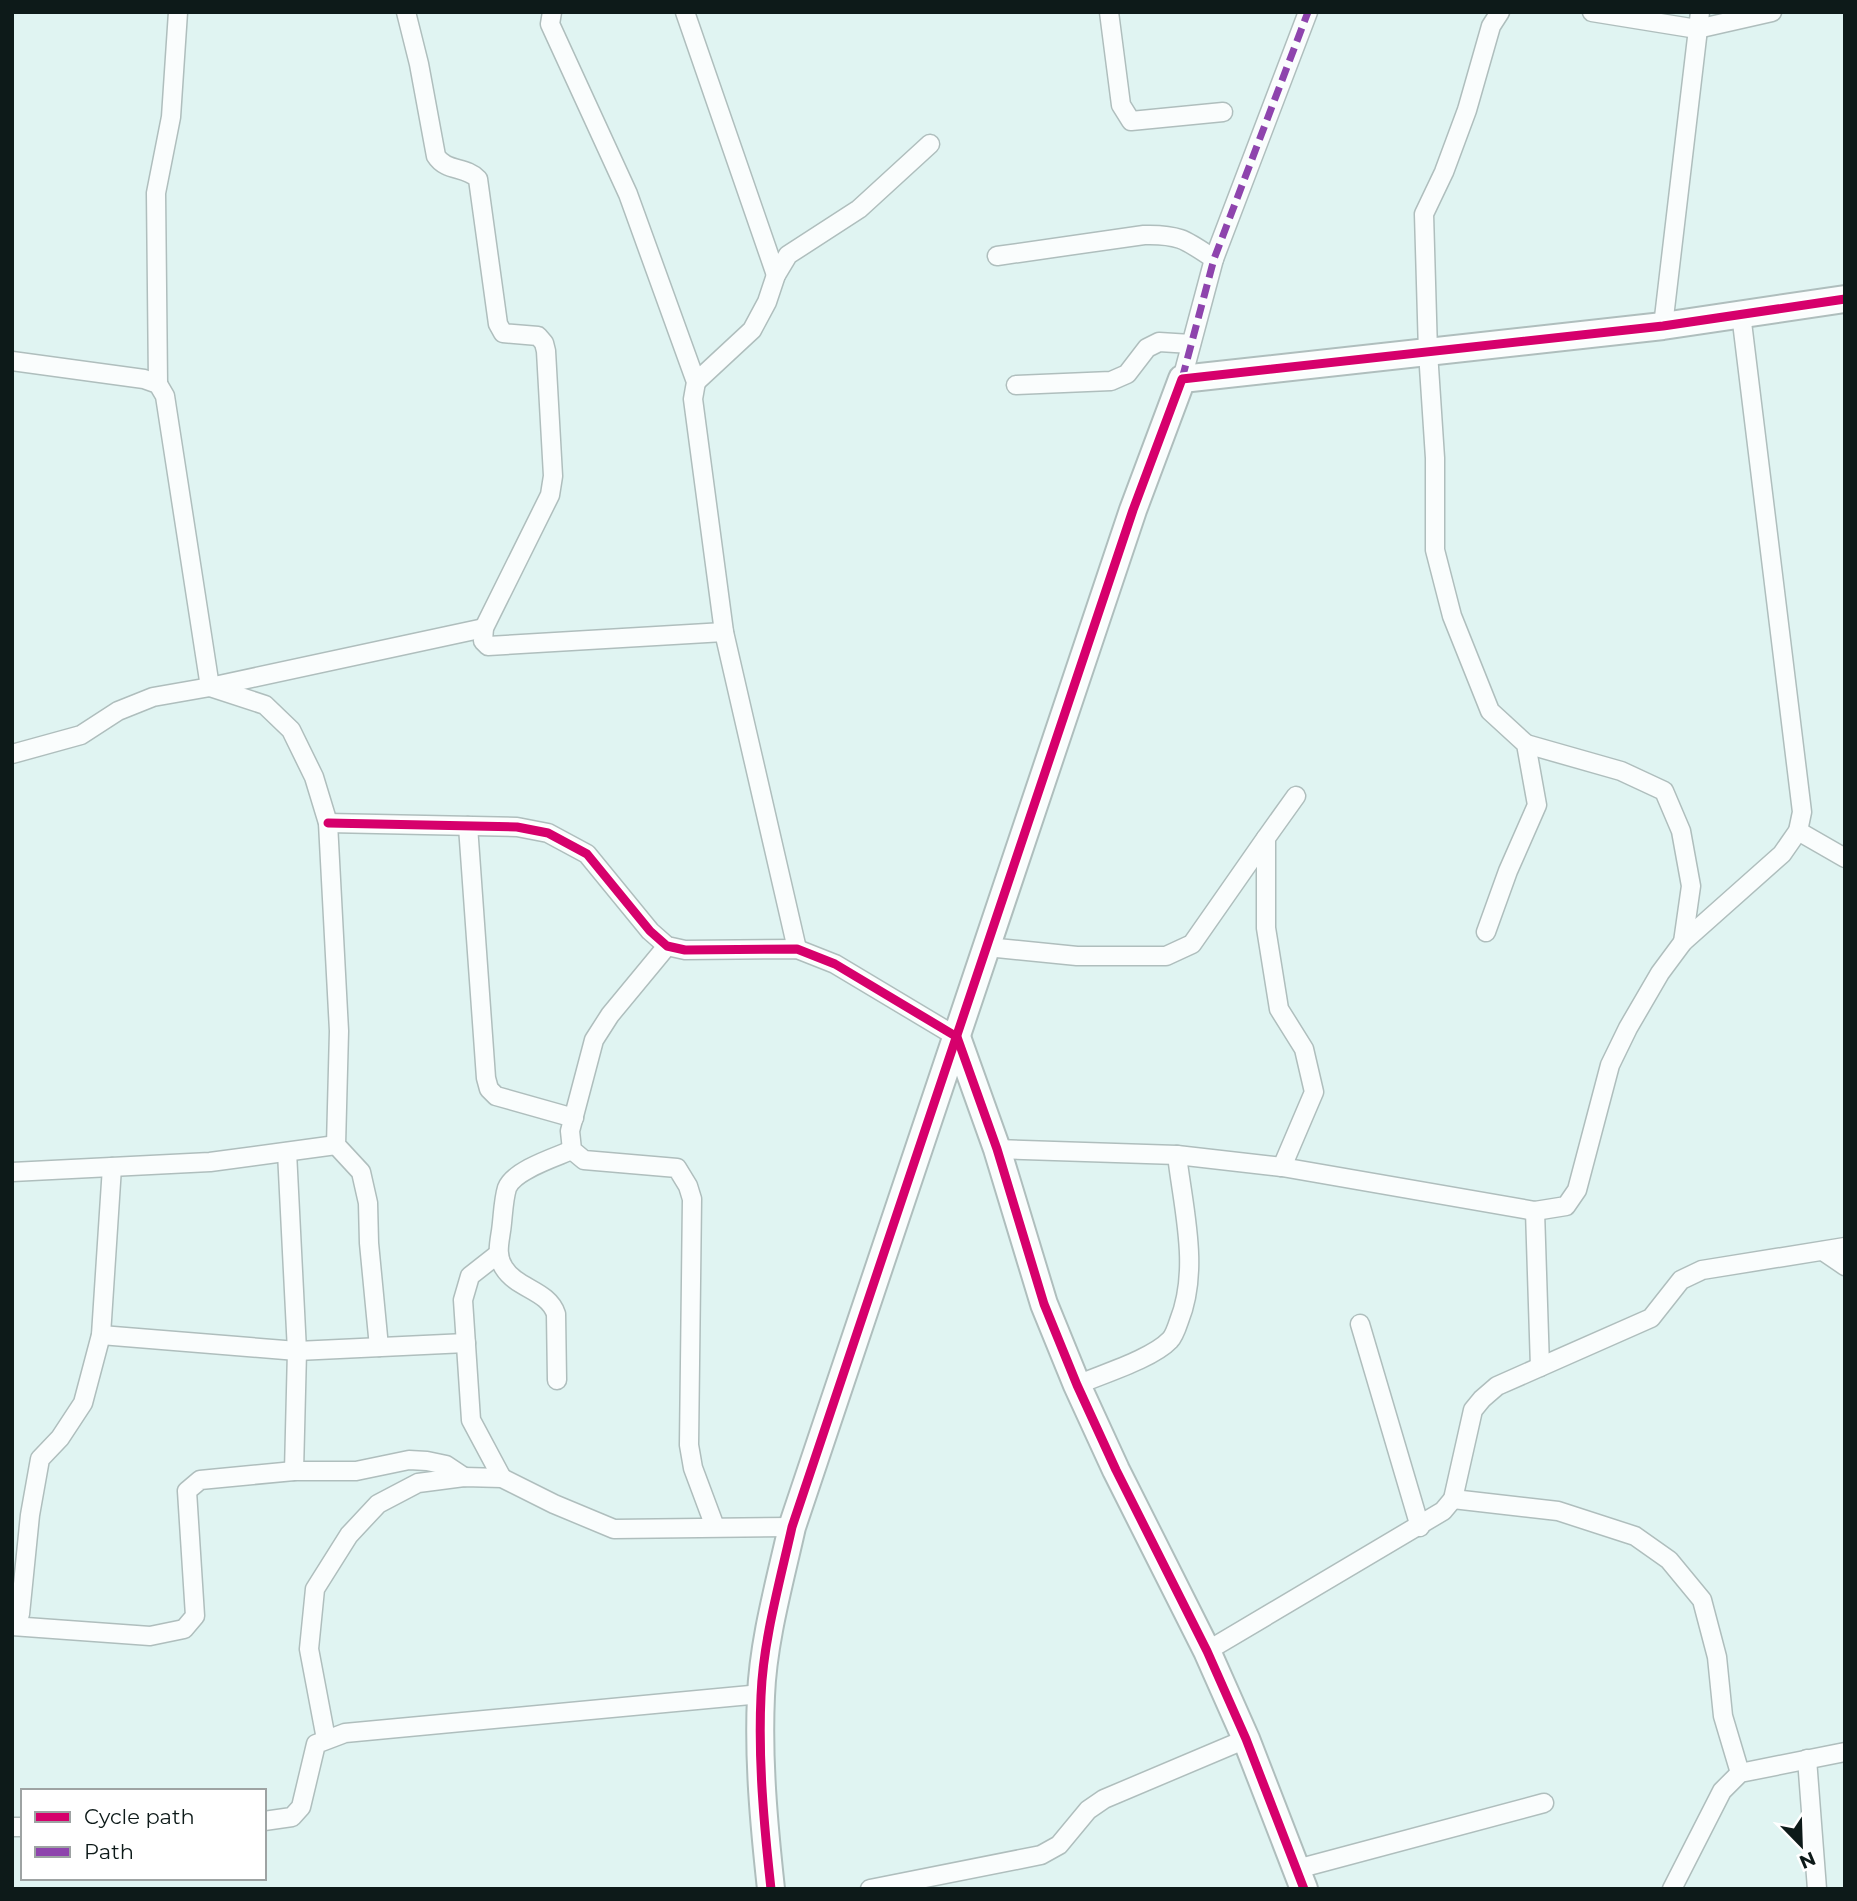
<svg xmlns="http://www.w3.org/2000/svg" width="1857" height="1901" font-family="Montserrat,sans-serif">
<rect width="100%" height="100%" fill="#e0f4f2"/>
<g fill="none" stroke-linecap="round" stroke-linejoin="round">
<g stroke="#afbebd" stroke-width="21">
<g id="street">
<path d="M406,12L419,64L436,156C446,172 466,166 478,179L498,324L503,333L538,336L544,343L546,351L553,476L550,495L484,628L483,641L488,646L724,632"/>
<polyline points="552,12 550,24 628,194 696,382 693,399 724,632 797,949"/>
<polyline points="685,12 776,275"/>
<polyline points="1109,12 1121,105 1131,121 1223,112"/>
<polyline points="1592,12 1697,29 1772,12"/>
<path d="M997,256L1144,235C1179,234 1186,240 1214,259"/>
<polyline points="1663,326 1700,12"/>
<polyline points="12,361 144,379 158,384 165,396 210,687 265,705 291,730 314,777 328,823 339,1031 336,1145 361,1172 368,1203 369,1243 379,1347"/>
<polyline points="1182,379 1214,259 1308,12"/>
<polyline points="696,382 752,330 767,302 776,275 788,255 859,209 930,144"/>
<polyline points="158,384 156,193 171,117 178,12"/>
<polyline points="1016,385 1111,381 1127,374 1147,348 1159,342 1191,344"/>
<polyline points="1526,744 1621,771 1664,791 1681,831 1691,886 1683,942"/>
<polyline points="12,754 81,735 118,711 153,697 210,687 484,628"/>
<polyline points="328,823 517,827 548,833 587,854 650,931 667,946 685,950 797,949 835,964 957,1037"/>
<polyline points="468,826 486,1078 489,1089 496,1096 574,1118"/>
<polyline points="1798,831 1845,858"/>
<polyline points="1486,932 1508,871 1537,805 1526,744 1490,711 1452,616 1435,550 1435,458 1428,352 1424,214 1444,172 1467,110 1491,26 1500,12"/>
<polyline points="667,946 610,1015 594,1040 570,1131 572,1150 584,1160 677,1168 688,1186 692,1199 689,1445 693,1468 715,1527"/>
<polyline points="987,947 1077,956 1166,956 1192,944 1266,838"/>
<polyline points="997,1149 1177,1155 1282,1167 1535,1211 1566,1206 1577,1190 1610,1065 1628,1028 1660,973 1683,942 1782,854 1798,831 1802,812 1741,314"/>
<polyline points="287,1152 297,1351 294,1471"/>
<polyline points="1282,1167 1314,1092 1304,1049 1279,1009 1266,928 1266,838 1296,796"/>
<polyline points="12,1172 210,1162 336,1145"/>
<polyline points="1535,1211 1540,1367"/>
<polyline points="1823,1251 1845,1266"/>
<polyline points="498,1254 470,1276 463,1300 471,1420 502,1478"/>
<polyline points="1360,1324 1420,1527"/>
<polyline points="101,1335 297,1351 466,1343"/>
<path d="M557,1380L556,1314C548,1290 517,1289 504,1268C496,1256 499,1244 501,1231C503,1218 503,1201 507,1188C514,1170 556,1157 572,1150"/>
<path d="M1077,1385C1102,1374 1152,1359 1170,1340C1174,1336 1177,1327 1179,1321C1200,1269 1183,1208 1177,1155"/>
<polyline points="1453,1499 1558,1511 1635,1536 1669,1560 1702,1600 1717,1657 1723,1716 1740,1773"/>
<polyline points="12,1622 20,1614 30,1515 40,1459 60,1438 83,1403 101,1335 112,1167"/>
<polyline points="12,1626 150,1636 184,1629 195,1616 187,1491 200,1480 294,1471 356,1471 409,1460 427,1461 446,1465 464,1477"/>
<polyline points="1207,1651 1443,1511 1453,1499 1473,1410 1482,1399 1497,1386 1651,1318 1681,1280 1702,1270 1845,1247"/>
<polyline points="326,1739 309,1649 315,1589 349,1535 378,1504 418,1483 464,1477 502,1478 554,1504 614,1529 792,1527"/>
<polyline points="1807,1759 1817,1889"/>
<polyline points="264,1821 292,1817 301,1807 316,1744 345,1733 761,1694"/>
<polyline points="12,1827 23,1827"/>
<polyline points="1297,1869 1544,1803"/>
<polyline points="870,1889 1041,1855 1059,1845 1088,1810 1104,1799 1246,1739"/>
<polyline points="1672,1889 1722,1791 1740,1773 1845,1752"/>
</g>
</g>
<g stroke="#afbebd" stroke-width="30">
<g id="secondary">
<polyline points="957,1037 997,1149 1044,1304 1077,1385 1116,1470 1207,1651 1246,1739 1304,1889"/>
<path d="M771,1889C764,1825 758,1760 761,1696C763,1641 780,1581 792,1527L1133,510L1182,379L1663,326L1845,299"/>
</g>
</g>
<use href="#street" stroke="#fafdfd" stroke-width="18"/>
<use href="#secondary" stroke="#fafdfd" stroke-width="26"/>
<polyline stroke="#8e44ad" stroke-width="7" stroke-dasharray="14 7" stroke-linecap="butt" points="1182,379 1214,259 1308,12"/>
<g stroke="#fff" stroke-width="13">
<g id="cycleway">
<polyline points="328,823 517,827 548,833 587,854 650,931 667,946 685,950 797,949 835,964 957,1037 997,1149 1044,1304 1077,1385 1116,1470 1207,1651 1246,1739 1304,1889"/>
<path d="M771,1889C764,1825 758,1760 761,1696C763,1641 780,1581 792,1527L1133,510L1182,379L1663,326L1845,299"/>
</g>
</g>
<use href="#cycleway" stroke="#d6006c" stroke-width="9"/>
</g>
<rect width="1857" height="1901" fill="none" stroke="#0d1a19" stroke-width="28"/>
<rect x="21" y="1789" width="245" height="91" fill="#ffffff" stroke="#9ea3a3" stroke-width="2"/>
<rect x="35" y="1812" width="35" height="10" fill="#d6006c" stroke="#9ea3a3" stroke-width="2"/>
<text x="84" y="1824" font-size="21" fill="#0d1a19">Cycle path</text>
<rect x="35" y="1847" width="35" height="10" fill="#8e44ad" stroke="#9ea3a3" stroke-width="2"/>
<text x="84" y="1859" font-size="21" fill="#0d1a19">Path</text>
<g transform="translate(1801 1845) rotate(157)" stroke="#ffffff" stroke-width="5" paint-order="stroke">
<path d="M0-5L12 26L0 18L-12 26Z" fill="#0d1a19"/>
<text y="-10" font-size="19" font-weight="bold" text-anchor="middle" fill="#0d1a19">N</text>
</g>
</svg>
